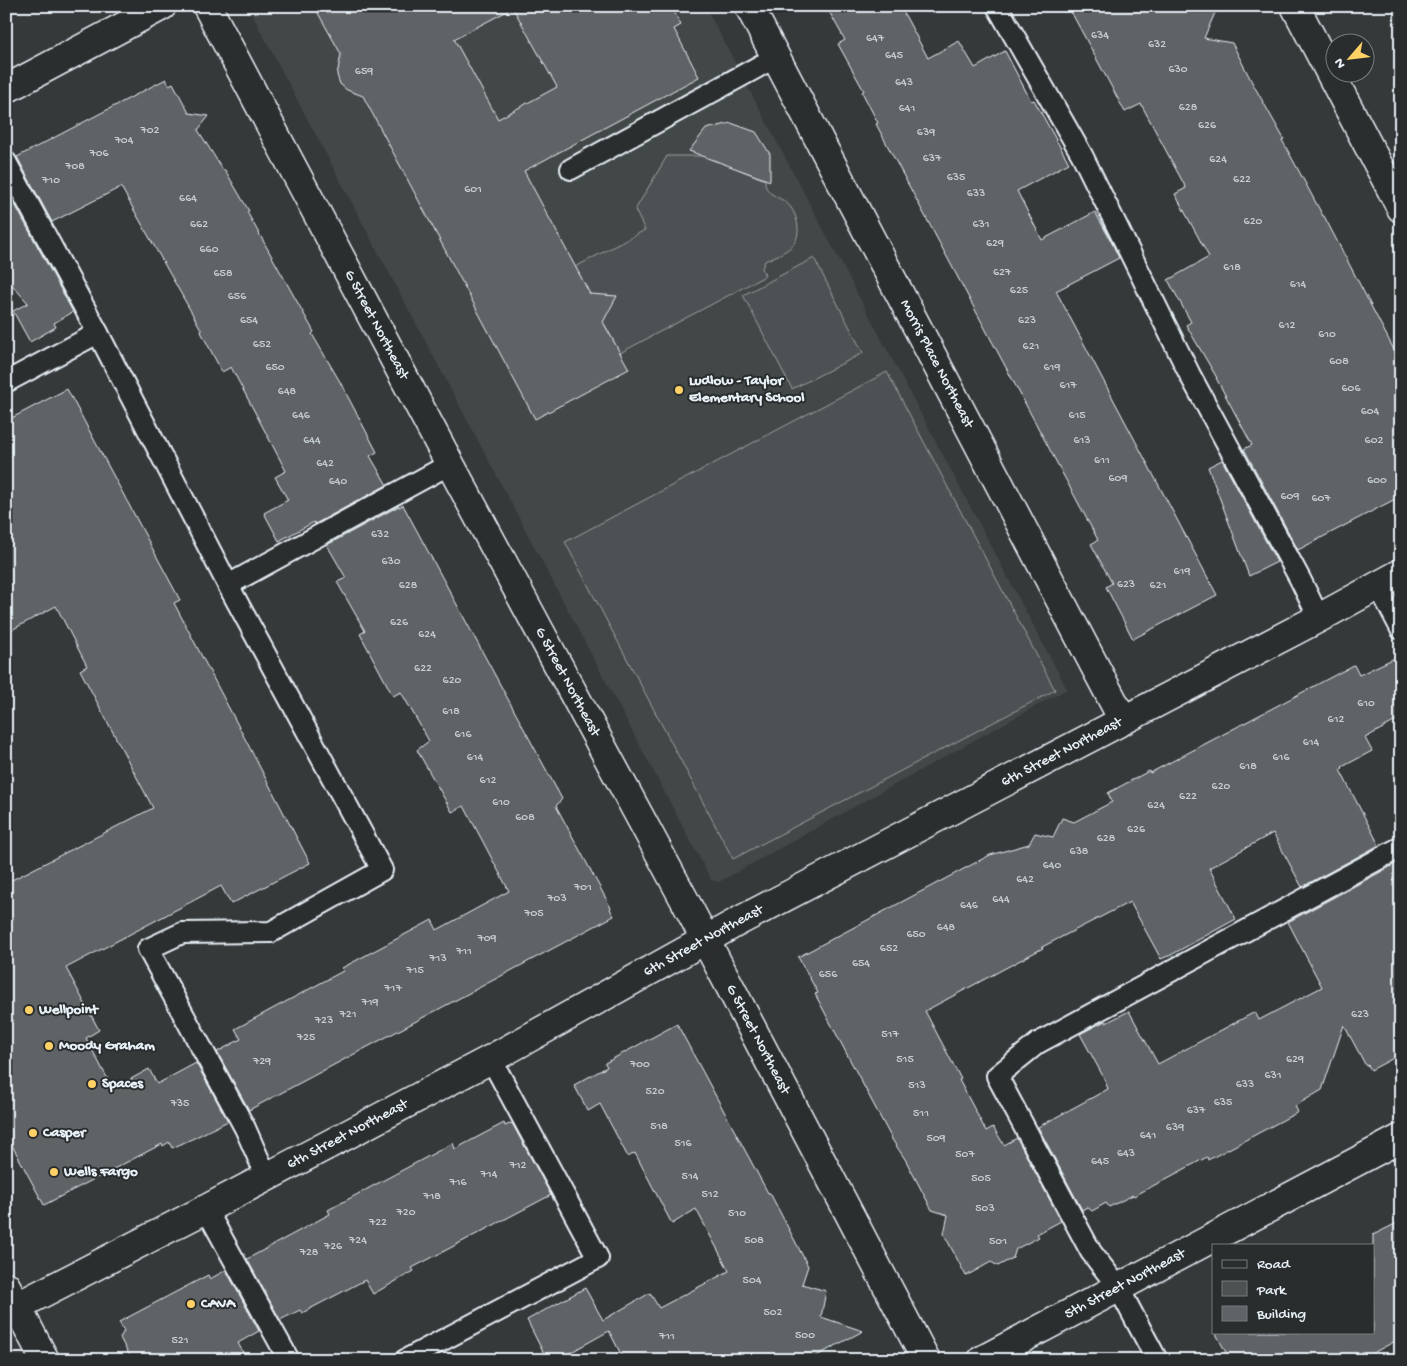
<svg xmlns="http://www.w3.org/2000/svg" width="1407" height="1366" font-family="'Gochi Hand',sans-serif">
<rect width="100%" height="100%" fill="#35393a"/>
<filter id="ink" filterUnits="userSpaceOnUse"><feTurbulence type="fractalNoise" baseFrequency=".02" numOctaves="2"/><feDisplacementMap in="SourceGraphic" scale="10" xChannelSelector="R" yChannelSelector="G"/><feConvolveMatrix kernelMatrix="1 2 1 2 8 2 1 2 1" color-interpolation-filters="sRGB"/></filter>
<g filter="url(#ink)">
<polygon fill="#424647" points="254,6 705,6 1067,689 719,882 711,880 249,9"/>
<g fill="#4d5152" stroke="#9aa1a5">
<path d="M667,156H701L718,162L723,156L740,164V170L765,180C764,193 775,195 784,201C793,207 797,217 798,228C799,249 781,253 765,261L762,268L765,276L620,353L605,325H603L600,320C607,315 609,312 610,304L591,297L575,267L645,230L635,210Z"/>
<polygon points="814,258 863,353 792,389 743,295"/>
<polygon points="887,372 1055,690 733,859 565,542"/>
</g>
<g fill="#5f6365" stroke="#e8f1f8" fill-rule="evenodd">
<path d="M314,6H671L681,25L674,29L699,77L524,171L590,294L617,296L603,322L629,369L535,419L363,96L347,90L340,84L337,75L341,54ZM513,8L557,87L498,119L454,39Z"/>
<polygon points="826,6 900,6 928,58 959,41 975,68 1005,51 1031,101 1034,100 1069,163 1017,191 1042,240 1095,212 1111,241 1119,258 1056,291 1217,595 1133,639 1106,587 1112,583 1091,544 1098,540 876,124 878,123 862,92 864,91 838,44 845,40"/>
<polygon points="1068,6 1218,6 1204,38 1232,43 1253,84 1284,139 1282,140 1301,175 1323,216 1324,216 1401,363 1401,496 1298,550 1244,449 1252,445 1216,378 1217,378 1186,325 1191,322 1168,280 1209,257 1175,194 1186,188 1141,104 1125,112"/>
<polygon points="166,79 169,85 173,83 189,113 209,116 198,130 223,170 225,170 249,211 247,212 314,332 312,334 339,380 377,452 370,456 387,485 315,524 314,522 279,541 264,513 288,500 275,477 286,471 231,367 222,372 201,332 202,331 121,187 52,222 17,157"/>
<polygon points="731,123 756,132 770,154 770,181 689,151 706,129"/>
<polygon points="6,188 73,312 54,323 56,327 30,342 13,311 28,303 6,278"/>
<polygon points="67,389 180,600 174,603 310,863 231,904 221,886 66,968 99,1030 86,1038 113,1089 149,1069 157,1084 196,1063 228,1121 194,1138 172,1148 169,1142 163,1146 162,1144 44,1205 6,1134 6,883 153,808 80,670 87,666 56,606 6,633 6,421"/>
<polygon points="1222,460 1277,562 1249,576 1208,467"/>
<polygon points="403,505 562,799 556,806 611,908 610,909 614,916 249,1110 217,1052 241,1039 235,1029 343,971 342,968 432,920 437,930 509,891 464,806 452,812 417,750 429,741 401,692 393,696 360,634 365,631 337,582 346,578 327,545 399,506 399,507"/>
<polygon points="1401,655 1401,718 1365,738 1372,751 1342,767 1343,768 1340,770 1379,845 1302,887 1273,833 1209,868 1236,919 1169,956 1168,956 1161,959 1130,902 1042,947 1043,948 925,1011 961,1079 959,1080 986,1131 993,1127 1004,1145 1017,1138 1061,1221 1037,1234 1039,1237 1016,1249 1013,1258 998,1266 991,1262 966,1276 944,1234 948,1215 932,1210 905,1159 893,1141 815,994 818,993 798,957 990,855 1029,844 1035,833 1053,837 1062,818 1074,822 1112,802 1108,793 1149,771 1150,773 1354,665 1359,675"/>
<polygon points="1401,861 1401,1054 1371,1070 1368,1065 1366,1066 1344,1025 1322,1090 1295,1106 1298,1112 1208,1160 1207,1157 1134,1196 1133,1195 1109,1207 1106,1203 1092,1211 1087,1207 1082,1210 1038,1127 1108,1089 1104,1078 1080,1034 1105,1021 1106,1023 1129,1011 1158,1064 1255,1012 1259,1020 1322,987 1288,922"/>
<polygon points="677,1024 768,1193 770,1193 808,1266 802,1284 826,1291 821,1317 863,1331 809,1360 624,1360 609,1331 557,1360 547,1360 527,1320 585,1288 603,1320 650,1293 659,1308 729,1271 696,1209 672,1224 635,1153 628,1157 600,1104 588,1111 574,1085 607,1067 605,1063"/>
<polygon points="504,1123 505,1126 512,1123 551,1195 412,1268 414,1271 373,1294 365,1280 302,1313 300,1310 280,1320 247,1259 330,1214 328,1210 453,1143 455,1149"/>
<polygon points="1401,1221 1401,1338 1360,1360 1230,1360 1215,1332 1373,1332 1373,1235"/>
<polygon points="226,1270 259,1331 238,1343 247,1360 132,1360 120,1338 124,1331 119,1322 208,1275 210,1279"/>
</g>
<g fill="none" stroke-linecap="round" stroke-linejoin="round">
<g stroke="#e8f1f8" stroke-width="24">
<g id="lane">
<polyline points="997,6 1082,155 1190,375 1300,579 1319,618"/>
<polyline points="6,162 98,333"/>
<polyline points="571,169 776,57"/>
<polyline points="6,382 98,333 228,585 450,464"/>
<polyline points="228,585 382,870 271,932 182,933 148,949 245,1128 260,1162 268,1176"/>
<polyline points="1378,585 1401,629"/>
<polyline points="206,1209 289,1360"/>
<polyline points="405,1360 598,1258 491,1059"/>
<polyline points="1157,1360 1118,1287 1091,1252 997,1076 1038,1043 1401,847"/>
</g>
</g>
<g stroke="#e8f1f8" stroke-width="31">
<g id="street">
<path id="s1" d="M207,6L450,464L684,899L926,1360"/>
<path id="s2" d="M749,6L1123,720"/>
<polyline points="6,89 162,6"/>
<path id="s3" d="M982,1360L1401,1138"/>
</g>
</g>
<g stroke="#e8f1f8" stroke-width="31">
<g id="secondary">
<polyline points="1295,6 1401,208"/>
<path id="s4" d="M6,1312L206,1209L491,1059L741,920L1319,618L1401,573"/>
</g>
</g>
<g stroke="#e8f1f8" stroke-width="31">
<polyline id="primary" points="6,1286 45,1360"/>
</g>
<use href="#lane" stroke="#2a2d2e" stroke-width="20"/>
<use href="#street" stroke="#2a2d2e" stroke-width="28"/>
<use href="#secondary" stroke="#2a2d2e" stroke-width="28"/>
<use href="#primary" stroke="#2a2d2e" stroke-width="28"/>
</g>
</g>
<g fill="#ffd166" stroke="#2a2d2e" stroke-width="2">
<circle cx="679" cy="390" r="5"/>
<circle cx="29" cy="1010" r="5"/>
<circle cx="49" cy="1046" r="5"/>
<circle cx="92" cy="1084" r="5"/>
<circle cx="33" cy="1133" r="5"/>
<circle cx="54" cy="1172" r="5"/>
<circle cx="191" cy="1304" r="5"/>
</g>
<g text-anchor="middle" dominant-baseline="central" stroke-width="4" stroke-linejoin="round" paint-order="stroke">
<g font-size="12" fill="#c6ced3">
<text x="1100" y="36">634</text>
<text x="875" y="39">647</text>
<text x="1157" y="45">632</text>
<text x="894" y="56">645</text>
<text x="1178" y="70">630</text>
<text x="364" y="72">659</text>
<text x="904" y="83">643</text>
<text x="1188" y="108">628</text>
<text x="907" y="109">641</text>
<text x="1207" y="126">626</text>
<text x="150" y="131">702</text>
<text x="926" y="133">639</text>
<text x="124" y="141">704</text>
<text x="99" y="154">706</text>
<text x="932" y="159">637</text>
<text x="1218" y="160">624</text>
<text x="75" y="167">708</text>
<text x="956" y="178">635</text>
<text x="1242" y="180">622</text>
<text x="51" y="181">710</text>
<text x="473" y="190">601</text>
<text x="976" y="194">633</text>
<text x="188" y="199">664</text>
<text x="1253" y="222">620</text>
<text x="199" y="225">662</text>
<text x="981" y="225">631</text>
<text x="995" y="244">629</text>
<text x="209" y="250">660</text>
<text x="1232" y="268">618</text>
<text x="1002" y="273">627</text>
<text x="223" y="274">658</text>
<text x="1298" y="285">614</text>
<text x="1019" y="291">625</text>
<text x="237" y="297">656</text>
<text x="249" y="321">654</text>
<text x="1027" y="321">623</text>
<text x="1287" y="326">612</text>
<text x="1327" y="335">610</text>
<text x="262" y="345">652</text>
<text x="1031" y="347">621</text>
<text x="1339" y="362">608</text>
<text x="275" y="368">650</text>
<text x="1052" y="368">619</text>
<text x="1068" y="386">617</text>
<text x="1351" y="389">606</text>
<text x="287" y="392">648</text>
<text x="1370" y="412">604</text>
<text x="301" y="416">646</text>
<text x="1077" y="416">615</text>
<text x="312" y="441">644</text>
<text x="1082" y="441">613</text>
<text x="1374" y="441">602</text>
<text x="1102" y="461">611</text>
<text x="325" y="464">642</text>
<text x="1118" y="479">609</text>
<text x="1377" y="481">600</text>
<text x="338" y="482">640</text>
<text x="1290" y="497">609</text>
<text x="1321" y="499">607</text>
<text x="380" y="535">632</text>
<text x="391" y="562">630</text>
<text x="1182" y="572">619</text>
<text x="1126" y="585">623</text>
<text x="408" y="586">628</text>
<text x="1158" y="586">621</text>
<text x="399" y="623">626</text>
<text x="427" y="635">624</text>
<text x="423" y="669">622</text>
<text x="452" y="681">620</text>
<text x="1366" y="704">610</text>
<text x="451" y="712">618</text>
<text x="1336" y="720">612</text>
<text x="463" y="735">616</text>
<text x="1311" y="743">614</text>
<text x="475" y="758">614</text>
<text x="1281" y="758">616</text>
<text x="1248" y="767">618</text>
<text x="488" y="781">612</text>
<text x="1221" y="787">620</text>
<text x="1188" y="797">622</text>
<text x="501" y="803">610</text>
<text x="1156" y="806">624</text>
<text x="525" y="818">608</text>
<text x="1136" y="830">626</text>
<text x="1106" y="839">628</text>
<text x="1079" y="852">638</text>
<text x="1052" y="866">640</text>
<text x="1025" y="880">642</text>
<text x="583" y="888">701</text>
<text x="557" y="899">703</text>
<text x="1001" y="900">644</text>
<text x="969" y="906">646</text>
<text x="534" y="914">705</text>
<text x="946" y="928">648</text>
<text x="916" y="935">650</text>
<text x="487" y="939">709</text>
<text x="889" y="949">652</text>
<text x="464" y="952">711</text>
<text x="438" y="959">713</text>
<text x="861" y="964">654</text>
<text x="415" y="971">715</text>
<text x="828" y="975">656</text>
<text x="393" y="989">717</text>
<text x="370" y="1003">719</text>
<text x="348" y="1015">721</text>
<text x="1360" y="1015">623</text>
<text x="324" y="1021">723</text>
<text x="890" y="1035">517</text>
<text x="306" y="1038">725</text>
<text x="905" y="1060">515</text>
<text x="1295" y="1060">629</text>
<text x="262" y="1062">729</text>
<text x="640" y="1065">700</text>
<text x="1273" y="1076">631</text>
<text x="1245" y="1085">633</text>
<text x="917" y="1086">513</text>
<text x="655" y="1092">520</text>
<text x="1223" y="1103">635</text>
<text x="180" y="1104">735</text>
<text x="1196" y="1111">637</text>
<text x="921" y="1114">511</text>
<text x="659" y="1127">518</text>
<text x="1175" y="1128">639</text>
<text x="1148" y="1136">641</text>
<text x="936" y="1139">509</text>
<text x="683" y="1144">516</text>
<text x="1126" y="1154">643</text>
<text x="965" y="1155">507</text>
<text x="1100" y="1162">645</text>
<text x="518" y="1166">712</text>
<text x="489" y="1175">714</text>
<text x="690" y="1177">514</text>
<text x="981" y="1179">505</text>
<text x="458" y="1183">716</text>
<text x="710" y="1195">512</text>
<text x="432" y="1197">718</text>
<text x="985" y="1209">503</text>
<text x="406" y="1213">720</text>
<text x="737" y="1214">510</text>
<text x="378" y="1223">722</text>
<text x="358" y="1241">724</text>
<text x="754" y="1241">508</text>
<text x="998" y="1242">501</text>
<text x="333" y="1247">726</text>
<text x="309" y="1253">728</text>
<text x="752" y="1281">504</text>
<text x="773" y="1313">502</text>
<text x="805" y="1336">500</text>
<text x="667" y="1337">711</text>
<text x="180" y="1341">521</text>
</g>
<g font-size="15" fill="#e8f1f8" stroke="#2a2d2e">
<text stroke="none"><textPath href="#s1" startOffset="361">G Street Northeast</textPath></text>
<text stroke="none"><textPath href="#s2" startOffset="404">Morris Place Northeast</textPath></text>
<text stroke="none"><textPath href="#s1" startOffset="766">G Street Northeast</textPath></text>
<text stroke="none"><textPath href="#s4" startOffset="1195">6th Street Northeast</textPath></text>
<text stroke="none"><textPath href="#s4" startOffset="790">6th Street Northeast</textPath></text>
<text stroke="none"><textPath href="#s1" startOffset="1171">G Street Northeast</textPath></text>
<text stroke="none"><textPath href="#s4" startOffset="385">6th Street Northeast</textPath></text>
<text stroke="none"><textPath href="#s3" startOffset="162">5th Street Northeast</textPath></text>
</g>
<g font-size="15" font-weight="bold" fill="#e8f1f8" stroke="#2a2d2e" text-anchor="start">
<text x="689" y="381">Ludlow - Taylor<tspan x="689" dy="17">Elementary School</tspan></text>
<text x="39" y="1010">Wellpoint</text>
<text x="59" y="1046">Moody Graham</text>
<text x="102" y="1084">Spaces</text>
<text x="43" y="1133">Casper</text>
<text x="64" y="1172">Wells Fargo</text>
<text x="201" y="1304">CAVA</text>
</g>
</g>
<rect width="1407" height="1366" fill="none" stroke="#2a2d2e" stroke-width="25"/>
<rect x="12" y="12" width="1382" height="1341" fill="none" stroke="#e8f1f8" stroke-width="2" filter="url(#ink)"/>
<rect x="1212" y="1244" width="162" height="90" fill="#2a2d2e" stroke="#767b7f"/>
<rect x="1222" y="1260" width="25" height="8" fill="#2a2d2e" stroke="#767b7f"/>
<text x="1257" y="1268" font-size="15" fill="#e8f1f8">Road</text>
<rect x="1222" y="1281" width="25" height="15" fill="#4d5152" stroke="#767b7f"/>
<text x="1257" y="1294" font-size="15" fill="#e8f1f8">Park</text>
<rect x="1222" y="1306" width="25" height="15" fill="#5f6365" stroke="#767b7f"/>
<text x="1257" y="1318" font-size="15" fill="#e8f1f8">Building</text>
<g transform="translate(1350 58) rotate(242)"><circle r="24" fill="#2a2d2e" stroke="#767b7f"/>
<path d="M0-4L9 19L0 12L-9 19Z" fill="#ffd166"/>
<text y="-8" font-size="14" font-weight="bold" text-anchor="middle" fill="#e8f1f8">N</text>
</g>
</svg>
